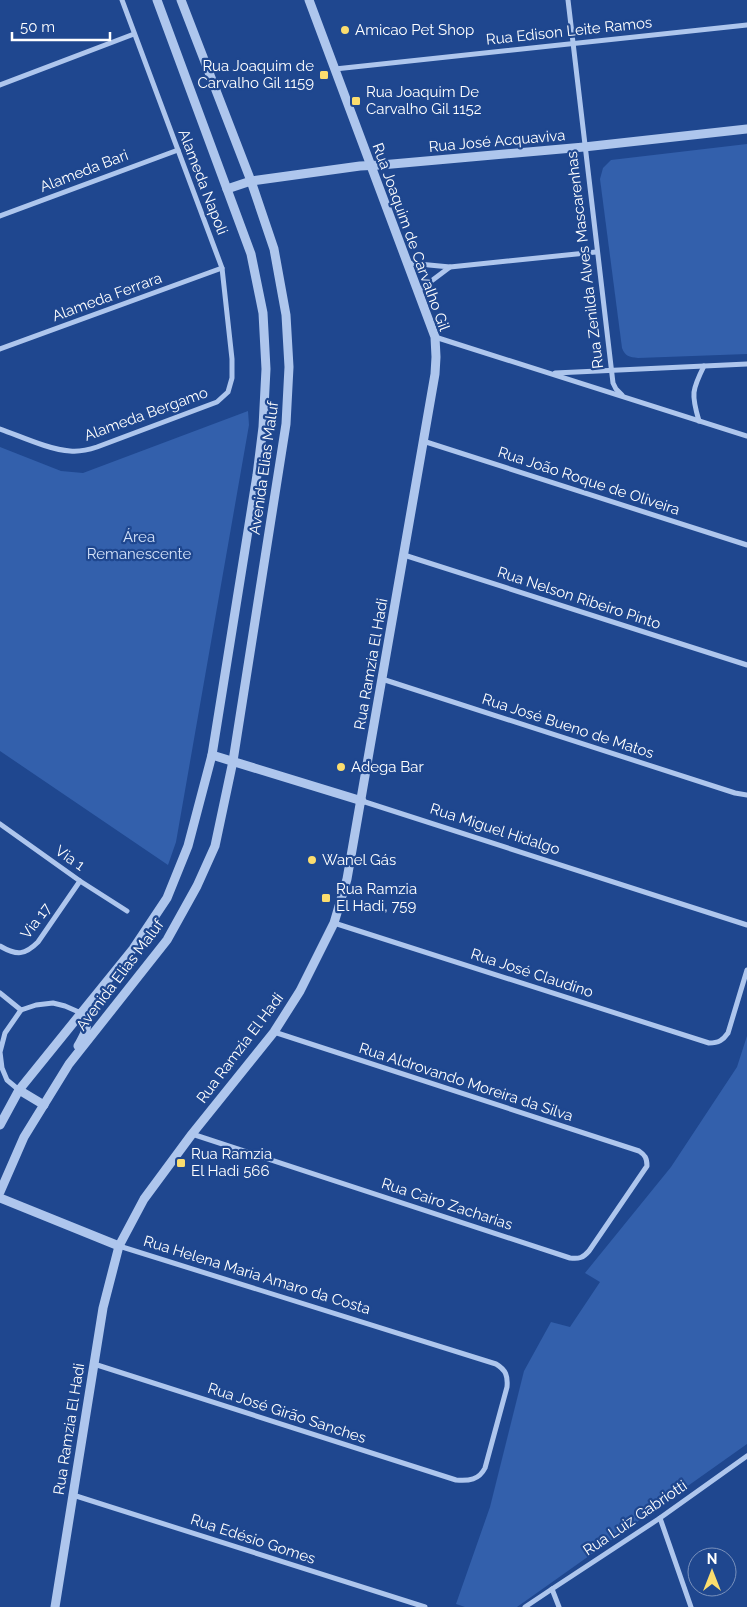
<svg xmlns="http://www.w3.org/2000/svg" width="747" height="1607" font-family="Raleway,sans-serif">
<rect width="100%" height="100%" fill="#1f478f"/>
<g fill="#3360ac">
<path d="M747,144V354L638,358C629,357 625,356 622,348L600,179L603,168L611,160Z"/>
<polygon points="248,411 249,425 176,842 168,865 0,751 0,447 61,471 83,473"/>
<polygon points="747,1036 747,1444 517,1607 465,1607 456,1604 490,1507 524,1371 551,1322 570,1327 600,1282 585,1273 671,1167 737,1067"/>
</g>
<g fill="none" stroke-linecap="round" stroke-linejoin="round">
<g stroke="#aec6ed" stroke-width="5">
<polyline points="568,0 613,383 616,389 622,395"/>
<polyline points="335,69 747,25"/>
<polyline points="0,85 134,34"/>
<polyline points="0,216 178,150"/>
<polyline points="408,263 450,267 418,291"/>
<polyline points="450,267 596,252"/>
<polyline points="435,337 747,436"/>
<polyline points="0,349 222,268"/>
<polyline points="555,373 747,364"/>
<path d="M699,421C691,394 692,390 704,366"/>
<path d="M0,429C20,436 50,450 70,451C80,452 88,450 97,447L217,402L228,392L232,378V359L222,268L122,0"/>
<polyline points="423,441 747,545"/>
<polyline points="404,555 747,665"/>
<polyline points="382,679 735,793 747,795"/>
<polyline points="362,801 747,925"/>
<polyline points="0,824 80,881 127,911"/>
<path d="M334,923L709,1043C719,1043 723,1040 728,1033L747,970"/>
<path d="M0,946C17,956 25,955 38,942L80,881"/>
<polyline points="0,993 21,1010"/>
<polyline points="19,1090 7,1080 2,1068 0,1052 5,1033 21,1010 36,1005 53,1003 65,1006 81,1013"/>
<path d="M192,1134L570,1258C579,1259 583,1258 589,1251L647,1166C647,1158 645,1155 639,1151L274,1032"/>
<path d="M94,1364L456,1480C469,1481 479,1480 485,1468L507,1387C508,1376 506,1370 496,1364L119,1246"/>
<polyline points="73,1495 425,1607"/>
<polyline points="660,1518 691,1607"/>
<polyline points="525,1607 552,1589"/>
<polyline points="559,1607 552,1589 660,1518 747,1456"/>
</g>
<g stroke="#aec6ed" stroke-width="9">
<polyline points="227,189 251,181 360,166 381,165 584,147 747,129"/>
<polyline points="212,755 362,801"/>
<path d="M78,1046C84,1035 92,1024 81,1013"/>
<polyline points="19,1090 44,1105"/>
<polyline points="0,1125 19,1090 133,949 167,898 188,846 212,755 257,475 263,427 266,369 263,313 251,254 157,0"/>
<polyline points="0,1192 24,1137 69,1064 167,940 197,886 215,846 233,761 286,424 289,367 286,315 274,249 251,181 181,0"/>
<polyline points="0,1198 119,1246"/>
<polyline points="55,1607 103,1308 119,1246 144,1199 192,1134 274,1032 300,991 334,923 347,879 435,374 436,357 435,337 309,0"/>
</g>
</g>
<g fill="#fbdd6e" stroke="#1f478f" stroke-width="2">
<circle cx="345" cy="30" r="5"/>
<rect x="319" y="70" width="10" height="10" rx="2.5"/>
<rect x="351" y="96" width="10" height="10" rx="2.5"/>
<circle cx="341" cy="767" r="5"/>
<circle cx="312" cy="860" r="5"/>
<rect x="321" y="893" width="10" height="10" rx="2.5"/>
<rect x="176" y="1158" width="10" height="10" rx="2.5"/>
</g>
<g text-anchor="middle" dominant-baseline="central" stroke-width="4.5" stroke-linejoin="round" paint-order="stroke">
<g font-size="15" fill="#fff" stroke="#1f478f" text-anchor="start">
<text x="355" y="30">Amicao Pet Shop</text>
<text x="314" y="66" text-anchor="end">Rua Joaquim de<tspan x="314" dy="17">Carvalho Gil 1159</tspan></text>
<text x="366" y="92">Rua Joaquim De<tspan x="366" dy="17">Carvalho Gil 1152</tspan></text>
<text x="351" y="767">Adega Bar</text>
<text x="322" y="860">Wanel Gás</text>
<text x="336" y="889">Rua Ramzia<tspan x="336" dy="17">El Hadi, 759</tspan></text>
<text x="191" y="1154">Rua Ramzia<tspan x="191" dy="17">El Hadi 566</tspan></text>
</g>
<g font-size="15" fill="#fff" stroke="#1f478f">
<text transform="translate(569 31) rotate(-6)">Rua Edison Leite Ramos</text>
<text transform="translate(497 141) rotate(-5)">Rua José Acquaviva</text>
<text transform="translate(84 171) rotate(-21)">Alameda Bari</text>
<text transform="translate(203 182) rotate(69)">Alameda Napoli</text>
<text transform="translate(411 237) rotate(70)">Rua Joaquim de Carvalho Gil</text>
<text transform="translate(585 260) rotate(-97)">Rua Zenilda Alves Mascarenhas</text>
<text transform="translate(107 297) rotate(-20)">Alameda Ferrara</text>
<text transform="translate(146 414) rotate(-20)">Alameda Bergamo</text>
<text transform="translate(264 468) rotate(-82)">Avenida Elias Maluf</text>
<text transform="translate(589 481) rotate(18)">Rua João Roque de Oliveira</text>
<text transform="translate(579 598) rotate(18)">Rua Nelson Ribeiro Pinto</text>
<text transform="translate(371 664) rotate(-80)">Rua Ramzia El Hadi</text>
<text transform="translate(568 726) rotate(18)">Rua José Bueno de Matos</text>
<text transform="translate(495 829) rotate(18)">Rua Miguel Hidalgo</text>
<text transform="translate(70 858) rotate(35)">Via 1</text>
<text transform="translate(36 921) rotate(-53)">Via 17</text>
<text transform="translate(532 973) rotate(18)">Rua José Claudino</text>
<text transform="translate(120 975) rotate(-53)">Avenida Elias Maluf</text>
<text transform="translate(240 1048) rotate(-53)">Rua Ramzia El Hadi</text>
<text transform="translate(466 1082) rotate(18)">Rua Aldrovando Moreira da Silva</text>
<text transform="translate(447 1204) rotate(18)">Rua Cairo Zacharias</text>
<text transform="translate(257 1275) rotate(17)">Rua Helena Maria Amaro da Costa</text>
<text transform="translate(287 1413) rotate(18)">Rua José Girão Sanches</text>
<text transform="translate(69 1429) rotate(-81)">Rua Ramzia El Hadi</text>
<text transform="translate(635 1518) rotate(-34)">Rua Luiz Gabriotti</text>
<text transform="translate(253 1539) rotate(18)">Rua Edésio Gomes</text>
</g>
<g font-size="15" fill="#d4e2f9" stroke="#1f478f">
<text x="139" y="537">Área<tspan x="139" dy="17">Remanescente</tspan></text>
</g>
</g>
<g transform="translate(712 1572)"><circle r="24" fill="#1f478f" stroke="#7991bc"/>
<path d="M0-4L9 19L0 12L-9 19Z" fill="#fbdd6e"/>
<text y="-8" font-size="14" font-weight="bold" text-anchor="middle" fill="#ffffff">N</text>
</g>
<path d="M12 32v8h98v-8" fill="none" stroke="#ffffff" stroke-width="2.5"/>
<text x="20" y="32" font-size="15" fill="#ffffff" stroke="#1f478f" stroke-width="4" paint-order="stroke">50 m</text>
</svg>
